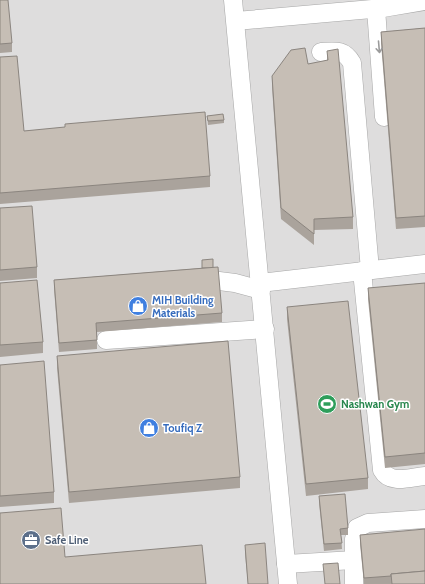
<svg xmlns="http://www.w3.org/2000/svg" width="425" height="584" font-family="Cabin,sans-serif">
<rect width="100%" height="100%" fill="#f1eee6"/>
<rect fill="#dedddd" x="0" y="0" width="425" height="584"/>
<g fill="none" stroke-linecap="round" stroke-linejoin="round">
<g stroke="#a7a7a7" stroke-width="19">
<g id="minor">
<polyline points="233,0 288,584"/>
<polyline points="376,9 384,117"/>
<polyline points="236,21 383,8 425,1"/>
<path d="M321,52C335,51 344,49 352,63L370,270"/>
<path d="M362,271L382,470C390,485 411,477 425,476"/>
<polyline points="219,281 235,283 261,290"/>
<polyline points="260,283 425,264"/>
<polyline points="106,340 265,329"/>
<polyline points="286,564 354,560"/>
<polyline points="354,584 354,539 357,528 368,523 425,519"/>
</g>
</g>
<use href="#minor" stroke="#fff" stroke-width="18"/>
</g>
<g fill="#aaa39c">
<polygon points="0,0 12,43 12,52 0,53"/>
<polygon points="425,28 425,227 396,229 381,43 381,32"/>
<polygon points="327,51 353,217 353,229 314,230 314,245 281,219 272,87 272,76 308,64 327,61"/>
<polygon points="0,57 24,131 65,128 65,124 210,176 210,187 0,204"/>
<polygon points="207,116 224,120 224,123 208,125"/>
<polygon points="0,208 37,267 37,278 0,281"/>
<polygon points="202,268 213,268 222,313 222,322 97,332 97,349 59,352 54,289 54,280"/>
<polygon points="0,283 43,342 43,353 0,357"/>
<polygon points="425,283 425,464 385,468 368,299 368,288"/>
<polygon points="287,307 368,478 368,489 306,496 287,319"/>
<polygon points="57,356 240,477 240,488 69,503 57,368"/>
<polygon points="0,365 54,492 54,503 0,507"/>
<polygon points="319,496 348,528 348,535 341,535 342,549 324,551 319,503"/>
<polygon points="360,535 425,584 364,584 360,544"/>
<polygon points="245,545 268,584 248,584 245,554"/>
</g>
<g fill="#c6beb5" stroke="#8b857f">
<polygon points="0,0 8,0 12,43 0,44"/>
<polygon points="425,28 425,216 396,218 381,32"/>
<polygon points="305,48 308,64 328,60 327,51 338,49 353,217 314,219 314,234 281,208 272,76 291,50"/>
<polygon points="17,56 24,131 65,127 65,124 205,112 210,176 0,193 0,57"/>
<polygon points="223,114 224,120 208,121 207,116"/>
<polygon points="32,206 37,267 0,270 0,208"/>
<polygon points="213,259 213,268 202,268 202,260"/>
<polygon points="218,267 222,313 96,323 97,340 59,343 54,280"/>
<polygon points="37,280 43,342 0,345 0,283"/>
<polygon points="425,283 425,453 385,457 368,288"/>
<polygon points="348,301 368,478 306,484 287,307"/>
<polygon points="228,341 240,477 69,492 57,356"/>
<polygon points="44,361 54,492 0,496 0,365"/>
<polygon points="345,494 348,528 340,529 342,543 324,544 319,496"/>
<polygon points="61,508 65,557 202,545 206,584 0,584 0,513"/>
<polygon points="425,529 425,571 391,574 391,576 364,578 360,535"/>
<polygon points="265,543 268,584 248,584 245,545"/>
<polygon points="338,563 340,584 325,584 323,564"/>
<polygon points="425,571 425,584 392,584 391,574"/>
</g>
<defs><path id="oneway-shaft" d="M-6 0H5M1.5-3L5.5 0L1.5 3" fill="none" stroke-width="1.6" stroke-linecap="round" stroke-linejoin="round"/></defs>
<use stroke="#9b9b9b" href="#oneway-shaft" transform="translate(379 47) rotate(85)"/>
<defs>
<g id="shop-disc" transform="scale(1)"><circle r="9.5" fill="#3f7fe0" stroke="#fff"/><path d="M-5-2.5h2.3a2.7 3.5 0 0 1 5.4 0H5L5.5 6h-11ZM-1.5-2.5h3a1.5 2.3 0 0 0-3 0Z" fill="#fff"/></g>
<g id="stadium-disc" transform="scale(1)"><circle r="9.5" fill="#2e9e5b" stroke="#fff"/><path d="M0-5a6.5 5 0 1 0 0 10a6.5 5 0 1 0 0-10ZM-3.5-1.8h7v3.6h-7Z" fill="#fff"/></g>
<g id="office-disc" transform="scale(1)"><circle r="9.5" fill="#5c6f8a" stroke="#fff"/><path d="M-6-3h4V-5.5h4V-3h4V5H-6ZM-1-4.5V-3h2v-1.5ZM-6 0V1H6V0Z" fill="#fff"/></g>
</defs>
<g fill-rule="evenodd">
<use href="#shop-disc" x="138" y="306"/>
<use href="#stadium-disc" x="327" y="404"/>
<use href="#shop-disc" x="149" y="428"/>
<use href="#office-disc" x="31" y="540"/>
</g>
<g text-anchor="middle" dominant-baseline="central" stroke-width="3" stroke-linejoin="round" paint-order="stroke">
<g font-size="11" font-weight="bold" fill="#366cbe" stroke="#fff" text-anchor="start">
<text x="152" y="300">MIH Building<tspan x="152" dy="13">Materials</tspan></text>
<text x="163" y="428">Toufiq Z</text>
</g>
<g font-size="11" font-weight="bold" fill="#27864d" stroke="#fff" text-anchor="start">
<text x="341" y="404">Nashwan Gym</text>
</g>
<g font-size="11" font-weight="bold" fill="#4e5e75" stroke="#fff" text-anchor="start">
<text x="45" y="540">Safe Line</text>
</g>
</g>
</svg>
